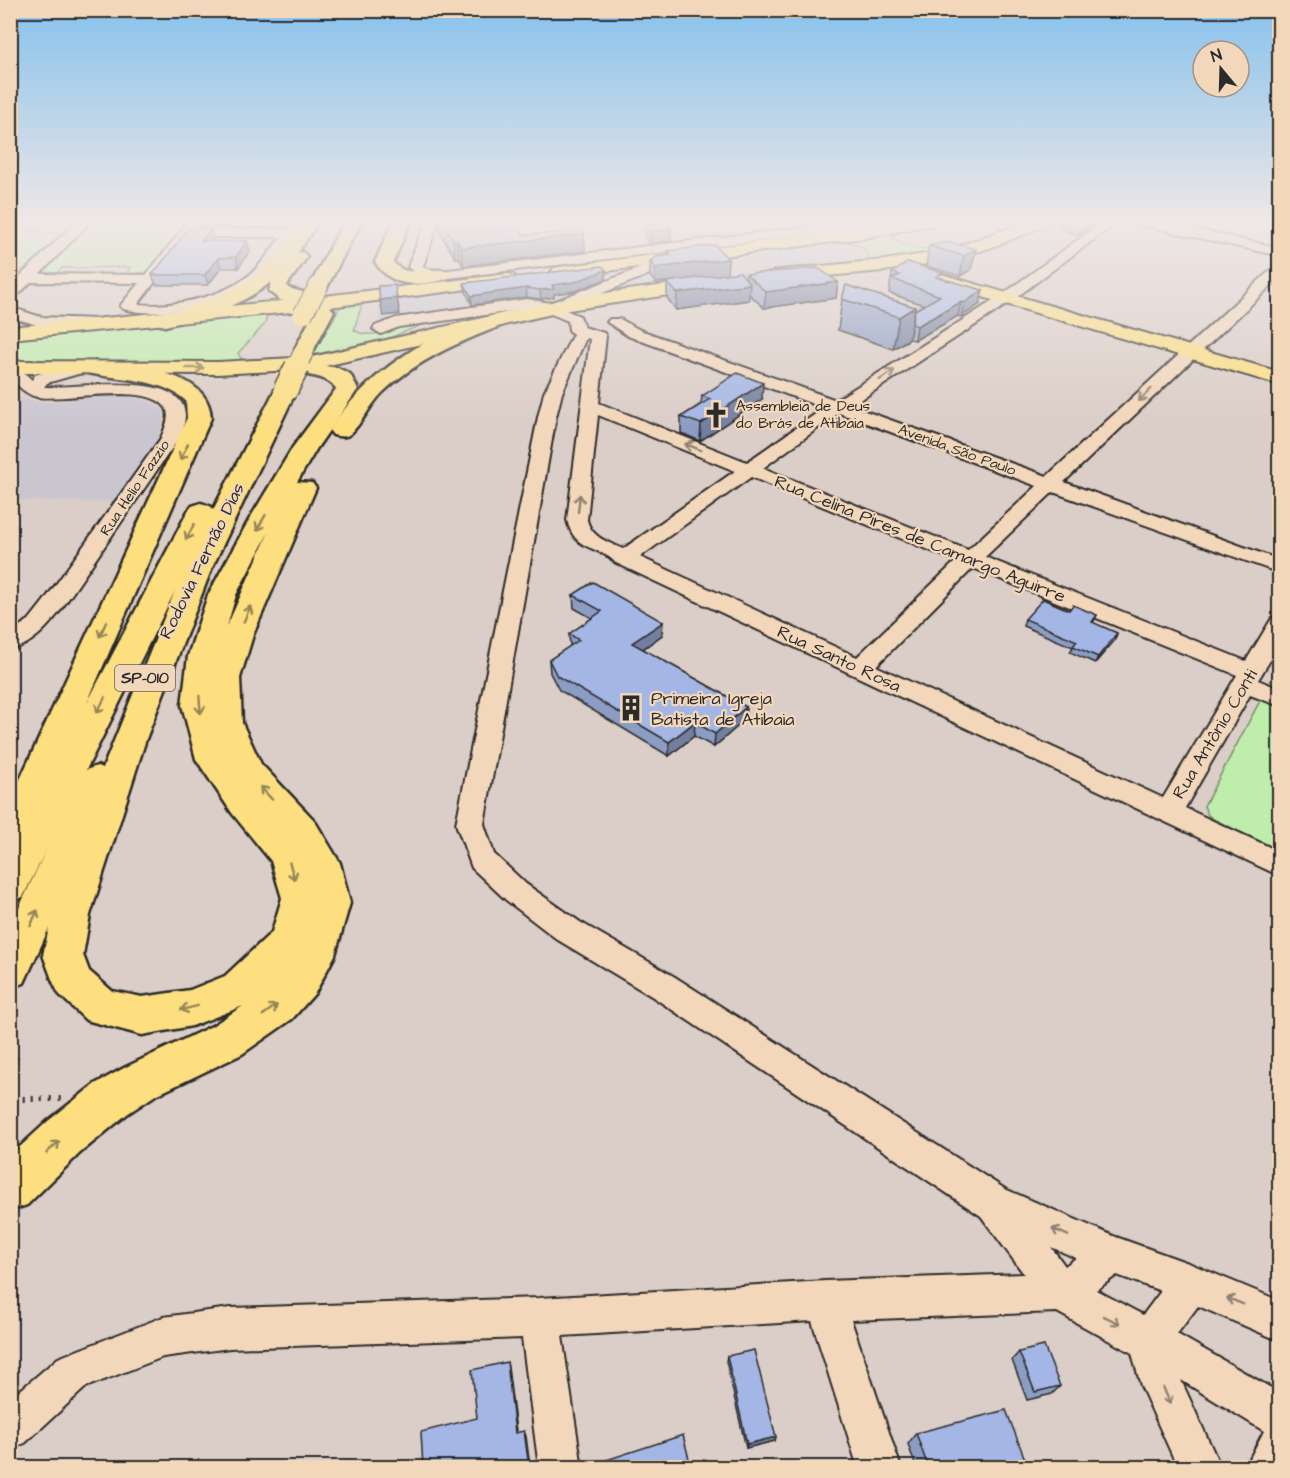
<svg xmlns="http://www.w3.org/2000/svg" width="1290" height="1478" font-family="'Architects Daughter',sans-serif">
<rect width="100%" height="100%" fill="#dbcdc7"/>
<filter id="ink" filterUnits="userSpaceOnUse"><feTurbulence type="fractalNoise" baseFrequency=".0167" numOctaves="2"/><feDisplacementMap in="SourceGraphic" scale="12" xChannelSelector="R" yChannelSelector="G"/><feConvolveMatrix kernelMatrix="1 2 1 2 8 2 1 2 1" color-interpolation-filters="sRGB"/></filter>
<g filter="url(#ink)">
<g fill="#cac6d0">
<polygon points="823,242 847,246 853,250 855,259 846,264 379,323 378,297"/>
<polygon points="100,396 139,398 158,406 163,411 163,423 157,442 117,502 11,500 10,397 46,403"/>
</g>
<g fill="#bfedab" stroke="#758c6b" stroke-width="1.5">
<polygon points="91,220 190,220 148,272 127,274 130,267 62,268 54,276 40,274 40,271"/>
<polygon points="11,229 71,235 11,278"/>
<path d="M896,230L899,233L891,236C910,253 927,246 948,251L857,265L868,258L869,254C863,245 853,243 843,241Z"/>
<path d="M362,304L354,330C374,343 397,323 418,322L419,326L389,338L313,355L340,307Z"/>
<polygon points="281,311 267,315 265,324 238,353 243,362 11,360 11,338"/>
<polygon points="1279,665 1279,850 1215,820 1208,815 1204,806"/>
</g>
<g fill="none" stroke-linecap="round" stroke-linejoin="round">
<g stroke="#2b2b2b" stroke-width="4">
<g id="minor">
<path d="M78,220H92L40,274L146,275L190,220H203L197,229H287L294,220H307C293,240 278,266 259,282C228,307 161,319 123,309L120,306L139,283L31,282L15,298L10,299V286ZM190,237H281C271,250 261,266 248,276C221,297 172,308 138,304Z"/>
<polygon points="426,220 439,220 423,266 427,269 440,271 864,220 905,220 899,224 440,279 418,276 408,267"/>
<path d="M1105,220H1120L1006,305L851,406L1047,476L1275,266L1280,265V277L1064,482L1280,560V573L1053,492L985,557L1246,661L1272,618L1280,616V644L1258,680L1280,689V706L1250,695L1185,808L1280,852V876L616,563C598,544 575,553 567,520L590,339L586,338L562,393L556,417L484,824L494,854L526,884L580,922L675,977L1005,1189L1116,1237L1191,1264L1280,1301V1341L1198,1306L1177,1334L1280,1393V1468H1245L1264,1431L1181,1380L1221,1468H1178L1141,1386L1132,1353L1057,1312L851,1320L901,1468H858L812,1321L562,1336L582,1468H539L522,1338L230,1348L163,1357L86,1387L25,1443L10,1449V1399L58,1358L163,1317L230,1308L539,1298L825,1281L1024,1274L981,1216L653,997L558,940L506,900L472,868L456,824L538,417L544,393L573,334L569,330L568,321L539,309H527L399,327L381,334L373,329L375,326L396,318L527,299L550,303L640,268L658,255H668L670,258L668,261L650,274L563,309L580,316L584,327L604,333L606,336L599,403L747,462L824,408L628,336L607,322L610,319H620L640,330L836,400L996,299ZM839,413L1037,486L968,550L763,468ZM598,415L735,471L623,549C608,542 592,538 587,520ZM751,477L956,561L857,657L640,557ZM973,568L1237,675L1163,798L876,666ZM1051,1247L1076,1258L1065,1266ZM1117,1275L1161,1291L1143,1315L1096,1290Z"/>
<polygon points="1130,220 1155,220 1280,248 1280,256 1136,224"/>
<polygon points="10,307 41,317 98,319 106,324 98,329 41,326 10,317"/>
<path d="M79,363L87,368L85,372L47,383L44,387C72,389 184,369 185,415C185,423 182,431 179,438L60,611C47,628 32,645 10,650V632L29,620L44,601L161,438C164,430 170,419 167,411C156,380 63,402 37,397C25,394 19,386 10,378V365L20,369L32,380L35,375Z"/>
</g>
</g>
<g stroke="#2b2b2b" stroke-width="4">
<g id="major">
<polygon points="906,220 941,220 933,225 864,238 560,277 554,276 551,272 554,268 560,267 864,228"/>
<polygon points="1031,220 1054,220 1052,223 990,248 945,261 884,271 780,280 774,279 771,275 774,271 780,270 884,260 945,251"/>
<polygon points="508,274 514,275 517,279 514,283 291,312 10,339 10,327 291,300"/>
<polygon points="941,274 1280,372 1280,385 935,283 932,279 935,275"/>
<polygon points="709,279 715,280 718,284 715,288 569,310 312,369 218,374 10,373 10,361 218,362 312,357 569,298"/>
</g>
</g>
<g stroke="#2b2b2b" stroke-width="5">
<g id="highway">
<path d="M303,220H320L298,252L304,253L307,257L287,285L288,288L328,299L331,303L329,306L334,311L312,353L305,355L298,353L295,349L316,308L280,300L269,291L271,282C239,307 204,317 165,326L158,324L155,320L158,316C231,298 259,282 303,220Z"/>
<polygon points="345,220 362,220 325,291 311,291 309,287"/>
<path d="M394,220H411L393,262C408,280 427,266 447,271L449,275L447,279C418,286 393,289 375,262Z"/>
<path d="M496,315L503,317L506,321L503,325C459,342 416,360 382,393C370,405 362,423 350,434C345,438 339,436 333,435L329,430C369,372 427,332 496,315Z"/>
<path d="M288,360L338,368L350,374L358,389L317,448L297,482L312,483L316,488L253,635L240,678L242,723L261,764L314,820L340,863L350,903L335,955L315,993L292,1019L242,1054L154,1096L127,1114L80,1153L27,1205L10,1211V1156L48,1121L95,1084L124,1068L212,1026L243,1006L192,1026L142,1035L86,1020L59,994L53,982L43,955L49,928L24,983L10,988V927L47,848L23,897L10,901V801L187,418L186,401C162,378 119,380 88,373L85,368L88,363L96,362C132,368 210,369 211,418L87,703L188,511L192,506L201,503L210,506L213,510L278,384L286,382L294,384L297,389L211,570L146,739L90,915L83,955L89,971L112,991L142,997L190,990L225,976L272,932L282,898L271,861L232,813L196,759L182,705L188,656L208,595L249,520L293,447L336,389C328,373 296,375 280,371L277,366L280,361ZM269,532L227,626L236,595ZM175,591L103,768L97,766L86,770Z"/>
</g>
</g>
<polyline stroke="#2b2b2b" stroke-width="4.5" stroke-dasharray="1.5 5" stroke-linecap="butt" points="10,1070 17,1057 10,1075"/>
<polyline stroke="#2b2b2b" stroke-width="6" stroke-dasharray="2 7" stroke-linecap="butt" points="10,1108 15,1099 61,1099"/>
<use href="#minor" fill="#f3d7ba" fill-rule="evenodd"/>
<use href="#major" fill="#fddf80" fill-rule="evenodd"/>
<use href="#highway" fill="#fddf80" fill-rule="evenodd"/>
<g stroke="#2b2b2b" stroke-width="21" stroke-linecap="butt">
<g id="highway-bridge-far1">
<polyline points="303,314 318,287"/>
<polyline points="296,368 305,349"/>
</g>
</g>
<g stroke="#2b2b2b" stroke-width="27" stroke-linecap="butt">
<polyline id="highway-bridge" points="286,389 297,367"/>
</g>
<use href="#highway-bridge-far1" stroke="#fddf80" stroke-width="19"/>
<use href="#highway-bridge" stroke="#fddf80" stroke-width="24"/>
</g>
<g fill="#8c9dc5" stroke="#2b2b2b" stroke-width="1.5">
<polygon points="200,220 228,220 223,227 202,227"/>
<polygon points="439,220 515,220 523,235 584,234 585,251 463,266 459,258 455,258 440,233"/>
<polygon points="1064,220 1097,220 1096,224 1079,235 1057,228 1058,223"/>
<polygon points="1172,220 1203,220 1196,226"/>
<polygon points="645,226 671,229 671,241 650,244 645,238"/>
<polygon points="211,229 213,239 212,241 250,251 238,268 221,268 208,285 156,285 152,275"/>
<polygon points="929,246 976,249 971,270 960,276 926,266"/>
<polygon points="668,251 728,259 727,274 746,279 746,274 838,282 836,298 764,308 749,294 749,300 676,310 667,298 667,282 655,283 650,276 650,261 668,255"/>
<polygon points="606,270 606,279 575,291 554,294 554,297 541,299 527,297 472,305 466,292 464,283"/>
<polygon points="892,273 942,278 980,304 961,317 958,316 915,340 910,339 893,349 838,330 842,299 915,310 924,305 889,293"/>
<polygon points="702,396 762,399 700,441 681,433 681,417 701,404"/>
<polygon points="573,595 662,635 643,649 746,707 745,720 714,747 694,736 669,756 559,690 550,673 549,660 570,646 569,634 592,618 574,608"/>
<polygon points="1069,610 1097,615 1093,623 1117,633 1115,640 1095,663 1070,652 1073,647 1023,626 1025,619"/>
<polygon points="1019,1352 1060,1386 1052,1394 1027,1400 1012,1360"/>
<polygon points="727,1356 775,1441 746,1448 726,1361"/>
<polygon points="916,1433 1028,1467 916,1467 908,1444"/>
</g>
<g fill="#727fa0" stroke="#2b2b2b" stroke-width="1.5">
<polygon points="221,220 228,220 223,227"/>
<polygon points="1095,220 1097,220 1096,224 1079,235 1080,230"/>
<polygon points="1198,220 1203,220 1196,226"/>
<polygon points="211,229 213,239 204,251 201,241"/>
<polygon points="671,229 671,241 650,244 650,232"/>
<polygon points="584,234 585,251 463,266 461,248"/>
<polygon points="453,240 457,240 459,258 455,258"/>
<polygon points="247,241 250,251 238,268 236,257"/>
<polygon points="976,249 971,270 960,276 964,256"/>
<polygon points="218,258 221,268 208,285 205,275"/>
<polygon points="728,259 727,275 655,283 655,268"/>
<polygon points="606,270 606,279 575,291 554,294 554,297 541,299 540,290 552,285"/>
<polygon points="838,282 836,298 764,308 766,292"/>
<polygon points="750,284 749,300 676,310 677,293"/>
<polygon points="526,288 527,297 472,305 471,296"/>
<polygon points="983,290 980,304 961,317 964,303"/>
<polygon points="397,298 400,314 383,316 380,300"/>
<polygon points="961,302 958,316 915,340 917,326"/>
<polygon points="915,307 909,339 893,349 899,317"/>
<polygon points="763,383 762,399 700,441 701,424"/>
<polygon points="663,622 662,635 633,656 632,643"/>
<polygon points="1117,633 1115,640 1095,663 1098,657"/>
<polygon points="746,707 745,720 714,747 715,734"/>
<polygon points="695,722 694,736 669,756 669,742"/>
<polygon points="507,1362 508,1367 517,1438 515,1433"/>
<polygon points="524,1431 526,1436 530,1467 529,1467"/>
<polygon points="776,1437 775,1441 746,1448 747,1444"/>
</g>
<g fill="#a3b6e5" stroke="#2b2b2b" stroke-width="1.5">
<polygon points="441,220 515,220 523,235 582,231 584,234 461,248 457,240 453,240"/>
<polygon points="1064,220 1095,220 1080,230 1058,223"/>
<polygon points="667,224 671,229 650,232 645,226"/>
<polygon points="188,229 211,229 201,241 247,241 236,257 218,258 205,275 152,275"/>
<polygon points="947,242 976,249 964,256 929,246"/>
<polygon points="715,245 728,259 655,268 650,261 656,257 671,255 668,251"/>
<polygon points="908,262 943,273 936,277 983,290 964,303 961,302 917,326 912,324 915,310 940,296 892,279 900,275 892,273"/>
<polygon points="602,266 606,270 575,282 552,285 554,289 540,290 526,288 471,296 464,283"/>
<polygon points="818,268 838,282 766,292 746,274"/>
<polygon points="740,272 750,284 677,293 667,282"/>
<polygon points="395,285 397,298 380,300 378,286"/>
<polygon points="846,285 915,307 899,317 842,299"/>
<polygon points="737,373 763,383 701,424 681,417 710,399 702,396"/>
<polygon points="593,582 663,622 632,643 746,707 715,734 695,722 669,742 557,676 549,660 579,640 569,634 602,611 573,595"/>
<polygon points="1043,599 1069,610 1073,605 1097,615 1092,622 1117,633 1098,657 1073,646 1077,641 1025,619"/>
<polygon points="1044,1346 1060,1386 1035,1392 1019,1352"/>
<polygon points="754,1350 776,1437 747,1444 727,1356"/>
<polygon points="507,1362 515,1433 524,1431 529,1467 423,1467 421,1432 477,1418 472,1370"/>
<polygon points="1006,1410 1028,1467 928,1467 916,1433"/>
<polygon points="683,1435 691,1467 591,1467 591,1465"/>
</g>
<defs><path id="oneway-shaft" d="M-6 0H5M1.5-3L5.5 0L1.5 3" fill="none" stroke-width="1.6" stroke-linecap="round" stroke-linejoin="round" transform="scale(1.5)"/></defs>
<g stroke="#948556">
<use href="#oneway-shaft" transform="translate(195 368)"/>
<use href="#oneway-shaft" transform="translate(184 452) rotate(116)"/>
<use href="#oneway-shaft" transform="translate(261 523) rotate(119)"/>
<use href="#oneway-shaft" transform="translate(190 532) rotate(118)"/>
<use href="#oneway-shaft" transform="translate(247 614) rotate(-67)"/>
<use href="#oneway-shaft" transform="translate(103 629) rotate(114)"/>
<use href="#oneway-shaft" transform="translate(101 705) rotate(117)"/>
<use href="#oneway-shaft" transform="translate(200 705) rotate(86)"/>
<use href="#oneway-shaft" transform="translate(266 793) rotate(-133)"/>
<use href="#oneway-shaft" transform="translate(292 871) rotate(73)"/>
<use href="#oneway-shaft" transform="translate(34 918) rotate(-66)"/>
<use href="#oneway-shaft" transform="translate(189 1008) rotate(166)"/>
<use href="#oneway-shaft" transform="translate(270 1010) rotate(-36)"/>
<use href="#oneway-shaft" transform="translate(53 1147) rotate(-43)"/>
</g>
<g stroke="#8f8172">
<use href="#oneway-shaft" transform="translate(887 375) rotate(-33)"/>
<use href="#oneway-shaft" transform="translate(1145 395) rotate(136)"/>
<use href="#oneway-shaft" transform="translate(693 447) rotate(-158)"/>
<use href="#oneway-shaft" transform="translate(579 503) rotate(-84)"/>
<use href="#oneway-shaft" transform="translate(1060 1232) rotate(-156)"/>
<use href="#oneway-shaft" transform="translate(1235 1301) rotate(-158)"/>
<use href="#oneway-shaft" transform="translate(1112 1320) rotate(26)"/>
<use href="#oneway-shaft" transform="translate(1167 1396) rotate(67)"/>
</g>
</g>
<linearGradient id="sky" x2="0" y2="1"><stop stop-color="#86c1ed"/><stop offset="0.52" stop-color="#efe8e6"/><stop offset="1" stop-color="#efe8e6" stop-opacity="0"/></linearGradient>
<rect width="1290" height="427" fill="url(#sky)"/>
<defs>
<g id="church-bare" transform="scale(2.07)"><path d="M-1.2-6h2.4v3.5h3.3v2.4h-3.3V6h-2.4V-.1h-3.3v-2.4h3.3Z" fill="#2b2b2b" stroke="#f3d7ba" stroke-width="2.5" paint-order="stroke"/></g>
<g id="building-bare" transform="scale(2.07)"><path d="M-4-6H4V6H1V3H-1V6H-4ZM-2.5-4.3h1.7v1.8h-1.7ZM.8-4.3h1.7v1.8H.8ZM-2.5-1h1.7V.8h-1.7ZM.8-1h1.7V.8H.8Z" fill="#2b2b2b" stroke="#f3d7ba" stroke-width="2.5" paint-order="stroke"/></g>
</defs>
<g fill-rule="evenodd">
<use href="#church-bare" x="716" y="415"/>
<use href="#building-bare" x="631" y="708"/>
</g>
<g text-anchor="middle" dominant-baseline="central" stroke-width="4.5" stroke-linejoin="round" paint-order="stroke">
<g font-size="15" fill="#2b2b2b" stroke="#f3d7ba" text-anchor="start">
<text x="736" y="406">Assembleia de Deus<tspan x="736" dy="17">do Brás de Atibaia</tspan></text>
</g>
<g font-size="15" fill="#2b2b2b" stroke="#f3d7ba">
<text transform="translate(957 450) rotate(20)">Avenida São Paulo</text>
<text transform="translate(135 488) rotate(-56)">Rua Helio Fazzio</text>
</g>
<rect fill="#f3d7ba" stroke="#675f56" stroke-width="1.5" x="115" y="665" width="60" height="26" rx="4.5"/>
<g font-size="16" font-weight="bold" fill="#2b2b2b">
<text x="145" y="678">SP-010</text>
</g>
<g font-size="18" fill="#2b2b2b" stroke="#f3d7ba">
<text transform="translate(920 539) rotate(22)">Rua Celina Pires de Camargo Aguirre</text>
<text transform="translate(202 561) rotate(-64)">Rodovia Fernão Dias</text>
<text transform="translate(839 659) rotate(25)">Rua Santo Rosa</text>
<text transform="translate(1215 734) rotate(-59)">Rua Antônio Conti</text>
</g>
<g font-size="18" fill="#2b2b2b" stroke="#f3d7ba" text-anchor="start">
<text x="651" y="698">Primeira Igreja<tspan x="651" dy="21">Batista de Atibaia</tspan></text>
</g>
</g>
<rect width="1290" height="1478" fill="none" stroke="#f3d7ba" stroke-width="36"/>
<rect x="18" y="18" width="1254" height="1442" fill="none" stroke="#2b2b2b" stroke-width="2" filter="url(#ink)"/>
<g transform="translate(1221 69) rotate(341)"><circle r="28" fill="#f3d7ba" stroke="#a39281" stroke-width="1.5"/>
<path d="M0-4.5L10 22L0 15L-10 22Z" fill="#2b2b2b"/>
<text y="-9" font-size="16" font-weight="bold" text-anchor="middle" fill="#2b2b2b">N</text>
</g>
</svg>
